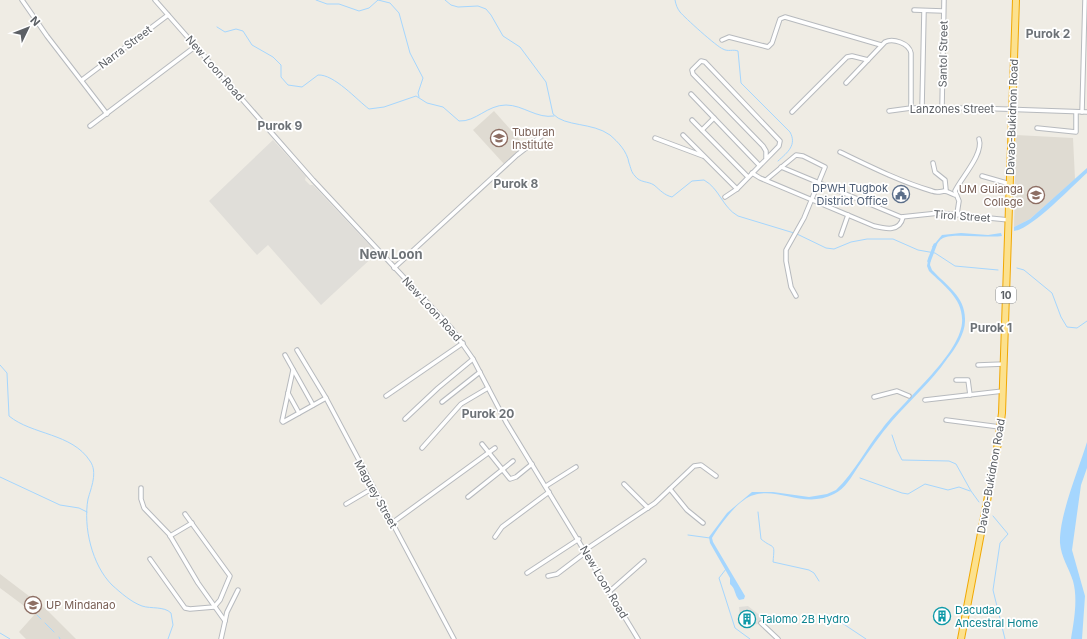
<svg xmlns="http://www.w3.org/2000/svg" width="1087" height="639" font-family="Inter,sans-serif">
<rect width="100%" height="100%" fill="#efece4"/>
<g fill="#e0ded9">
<polygon points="273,140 306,176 305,180 310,185 313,185 377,253 321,305 268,245 257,255 209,201"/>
<polygon points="748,606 762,617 758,624 741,627 739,607"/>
</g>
<g fill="#dfdbd2">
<polygon points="494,111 525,146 504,164 473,130"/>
<polygon points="1016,135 1073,138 1075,179 1030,219 1014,227"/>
<polygon points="0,574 46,609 76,639 26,639 19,632 35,614 0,588"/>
</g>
<g fill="#a5d6fe">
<path d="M1087,168V173C1071,187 1032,229 1014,231V227L1030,219Z"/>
<path d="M961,233L988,235L1001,233L1002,236C988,238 952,233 943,238C939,240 937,244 935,248L932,247L942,235Z"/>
<path d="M929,256L931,257L930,265L932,270C947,286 966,297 965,321C965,334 955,349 947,359C931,382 910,400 892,421C880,435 869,451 858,467C852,476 845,489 834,494C805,509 778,487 754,495C738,499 720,525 712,538L713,542L745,596L744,599L739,600C734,594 736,589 730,584V578L710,543L709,537L727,513L752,492H773L809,497L827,494L836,490C855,472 866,448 882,429C902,402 959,356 962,323C964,299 944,286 929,271L927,266Z"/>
<path d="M1087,442V468L1081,485L1072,550L1085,596L1082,639H1071C1074,621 1078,599 1073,581C1069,568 1061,557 1060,543C1059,515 1079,469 1087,442Z"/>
</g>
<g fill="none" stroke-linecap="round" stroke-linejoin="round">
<g stroke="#a5d6fe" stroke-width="1">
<polyline points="316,0 327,4 339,4 359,11 369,8 378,0 390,3 399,13 410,53 423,78 418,93 419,97"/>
<path d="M445,0L451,5L458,7L478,6L486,9L491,15L503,36L520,47L546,82L553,114C565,127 592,122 610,135C618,142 627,151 629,163C631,168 631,172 635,176C640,183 648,181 654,185C660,190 664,195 672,197L692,181L704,180C720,189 722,207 738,216L794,233"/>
<path d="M675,0C676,5 677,8 680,12C684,17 717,47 723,49C728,52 733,49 738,51L741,83L790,132C797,145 788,152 778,161"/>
<path d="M217,27L225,32L236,29L243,31L252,45L273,57L281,65V77L288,85L302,87L318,75C334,74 357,100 369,109L384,107L416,96L427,103L443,107L459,121C476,122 487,105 506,105C523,105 537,119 554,116"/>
<polyline points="797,234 826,248 834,249 851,242 867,239 893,239 918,250 935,253 955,266 998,270"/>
<polyline points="1017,268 1024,270 1052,293 1061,317 1067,327 1077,328 1087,321"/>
<path d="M0,365L7,373L9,416C32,435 72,433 90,461C98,472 91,488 88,499C83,527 92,565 112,585C121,593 131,602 142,606C151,609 164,606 171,613L173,625L168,639"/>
<polyline points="892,435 897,450 902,460 949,461 956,464 971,491 979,502"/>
<polyline points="0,477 60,505 79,508 87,512"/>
<polyline points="860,478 902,493 908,494 925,484 948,490 959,487 970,491"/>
<path d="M758,512L761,539C774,550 775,541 773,562L809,570L814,573L819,581"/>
<polyline points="993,516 1008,534 1000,543 993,590 1005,639"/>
<polyline points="688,535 710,538"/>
<polyline points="726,569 719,578 735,628 750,639"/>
<polyline points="37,615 41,619"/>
<polyline points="836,616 842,623 866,639"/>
<polyline points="45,623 54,632"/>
<polyline points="0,633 10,639"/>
<polyline points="59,637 60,639"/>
</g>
<polyline stroke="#a5d6fe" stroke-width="3.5" points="929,261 935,245"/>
<g stroke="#b7babe" stroke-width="5.5">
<g id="street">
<polyline points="22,0 47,36 107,114"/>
<polyline points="155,0 313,180 452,329 473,359 506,422 638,639"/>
<polyline points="914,10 943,11"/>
<polyline points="722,40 729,37 768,47 772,43 780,19 785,17 881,45"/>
<polyline points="82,80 168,15"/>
<path d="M846,83L885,42C893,38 909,43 911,53V108"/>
<polyline points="691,94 759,165"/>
<polyline points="922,108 924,11"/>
<polyline points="942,108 944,0"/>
<polyline points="889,111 911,108 971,108 1087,112"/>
<polyline points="792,112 847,57 852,56 868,60"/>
<polyline points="1082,112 1085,0"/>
<polyline points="692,120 748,177"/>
<polyline points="90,126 196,46"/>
<polyline points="1037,128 1076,132 1076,112"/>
<polyline points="702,130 714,118"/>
<polyline points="683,135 737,189"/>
<polyline points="655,138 703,156"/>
<path d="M840,152C869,166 901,182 932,191C937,193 939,192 944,191C947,191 952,194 955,195"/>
<polyline points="933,163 935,172 945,180 946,190"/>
<polyline points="781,167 901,217 939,213 1009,220"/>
<path d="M752,173L760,178L874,226C886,229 900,232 903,217"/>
<polyline points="982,176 1010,184"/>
<polyline points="766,180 796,155 803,156 825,167 804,218 786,250 786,261 791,287 796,296"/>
<polyline points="725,197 737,189 779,146 780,141 705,62 701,61 692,70 693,74 763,146 766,151 766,158"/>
<path d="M957,214L959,201L955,191C961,178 984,154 979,139"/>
<polyline points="841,235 848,215"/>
<polyline points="394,268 517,155 548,131"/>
<polyline points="297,350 326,398 454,639"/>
<polyline points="285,355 313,405"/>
<polyline points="978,365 1004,364"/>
<polyline points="293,370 282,421 283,422 326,398"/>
<polyline points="956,380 968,380 970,395"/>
<polyline points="288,393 299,413"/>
<polyline points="386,396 463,343"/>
<polyline points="874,397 897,391 909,396"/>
<polyline points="925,400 1003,391"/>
<polyline points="442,402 480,372"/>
<polyline points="405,419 438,388 473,359"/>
<polyline points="946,420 1000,427"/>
<polyline points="482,444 510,479 516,477 532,464"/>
<polyline points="422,448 461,404 488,388"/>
<polyline points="624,484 648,508"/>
<polyline points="546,486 576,467"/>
<polyline points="141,488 141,499 144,508 169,534 198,583 225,621"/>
<polyline points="670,489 687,510 703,523"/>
<polyline points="468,497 513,461"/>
<polyline points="346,504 373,488"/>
<polyline points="392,523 495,448"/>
<polyline points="170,536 192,523"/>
<polyline points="495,537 502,527 549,492"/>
<polyline points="585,550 655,503 694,466 701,465 716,476"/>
<polyline points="150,559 185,608 190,609 214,607 220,600 230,576 185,514"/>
<polyline points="527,573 579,539"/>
<polyline points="548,576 557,574 586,552"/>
<polyline points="610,591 644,561"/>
<polyline points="761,623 778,639"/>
<polyline points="221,639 227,612 238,590"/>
</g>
</g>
<g stroke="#f1a802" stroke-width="8">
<polyline id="highway" points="961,639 998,443 1002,413 1016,0"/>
</g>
<use href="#street" stroke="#fff" stroke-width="3.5"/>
<use href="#highway" stroke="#fce18e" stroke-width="6"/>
</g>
<defs>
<g id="school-ring" transform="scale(0.9)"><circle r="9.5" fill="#fff" stroke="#8d6e63" stroke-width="1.5"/><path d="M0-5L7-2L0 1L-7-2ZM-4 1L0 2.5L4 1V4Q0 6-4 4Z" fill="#8d6e63"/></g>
<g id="civic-ring" transform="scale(0.9)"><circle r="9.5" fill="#fff" stroke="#5c6f8a" stroke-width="1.5"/><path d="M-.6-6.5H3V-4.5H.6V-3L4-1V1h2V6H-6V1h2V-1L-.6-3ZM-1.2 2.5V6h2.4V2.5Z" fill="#5c6f8a"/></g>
<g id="university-ring" transform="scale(0.9)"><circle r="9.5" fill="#fff" stroke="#8d6e63" stroke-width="1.5"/><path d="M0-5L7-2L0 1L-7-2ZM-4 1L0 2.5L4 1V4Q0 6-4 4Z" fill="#8d6e63"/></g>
<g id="building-ring" transform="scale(0.9)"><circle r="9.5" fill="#fff" stroke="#0f9aa8" stroke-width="1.5"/><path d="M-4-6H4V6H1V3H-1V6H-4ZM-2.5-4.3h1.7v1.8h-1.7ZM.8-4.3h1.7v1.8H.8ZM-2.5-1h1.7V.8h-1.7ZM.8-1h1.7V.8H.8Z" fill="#0f9aa8"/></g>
</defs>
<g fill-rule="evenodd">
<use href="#school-ring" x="499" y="138"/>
<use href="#civic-ring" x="901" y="194"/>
<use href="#university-ring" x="1036" y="195"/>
<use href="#university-ring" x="33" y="605"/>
<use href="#building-ring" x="942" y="616"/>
<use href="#building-ring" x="747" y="619"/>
</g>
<g text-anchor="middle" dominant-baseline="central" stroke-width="3.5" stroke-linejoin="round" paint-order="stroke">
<rect fill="#fff" stroke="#8d9093" stroke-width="1" x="996" y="287" width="20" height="16" rx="3"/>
<g font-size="10" font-weight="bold" fill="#5c6065">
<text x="1006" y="295">10</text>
</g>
<g font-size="11" fill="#5c6065" stroke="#fff">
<text transform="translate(125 47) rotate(-37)">Narra Street</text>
<text transform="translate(943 54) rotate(-89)">Santol Street</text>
<text transform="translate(215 68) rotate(49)">New Loon Road</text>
<text x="952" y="109">Lanzones Street</text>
<text transform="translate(1012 117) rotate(-88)">Davao-Bukidnon Road</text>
<text transform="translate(962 216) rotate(4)">Tirol Street</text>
<text transform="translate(432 309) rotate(48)">New Loon Road</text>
<text transform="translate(991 476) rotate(-80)">Davao-Bukidnon Road</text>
<text transform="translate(376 494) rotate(61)">Maguey Street</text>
<text transform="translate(604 582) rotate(59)">New Loon Road</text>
</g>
<g font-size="11" fill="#785e54" stroke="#fff" text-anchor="start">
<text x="512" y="132">Tuburan<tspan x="512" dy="13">Institute</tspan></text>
<text x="1023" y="189" text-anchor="end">UM Guianga<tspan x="1023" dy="13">College</tspan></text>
<text x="46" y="605">UP Mindanao</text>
</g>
<g font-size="11" fill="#4e5e75" stroke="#fff" text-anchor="end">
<text x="888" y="188">DPWH Tugbok<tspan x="888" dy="13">District Office</tspan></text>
</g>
<g font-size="11" fill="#0d838f" stroke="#fff" text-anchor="start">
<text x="955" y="610">Dacudao<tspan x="955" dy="13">Ancestral Home</tspan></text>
<text x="760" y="619">Talomo 2B Hydro</text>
</g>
<g font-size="12" font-weight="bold" fill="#6d7277" stroke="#fff">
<text x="1048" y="33">Purok 2</text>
<text x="280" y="125">Purok 9</text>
<text x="516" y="183">Purok 8</text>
<text x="991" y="327">Purok 1</text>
<text x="488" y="413">Purok 20</text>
</g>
<g font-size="13" font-weight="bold" fill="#6d7277" stroke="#fff">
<text x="391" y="254">New Loon</text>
</g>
</g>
<g transform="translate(28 28) rotate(47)" stroke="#ffffff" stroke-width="3" paint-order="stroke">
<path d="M0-3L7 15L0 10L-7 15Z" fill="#5c6065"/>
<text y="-6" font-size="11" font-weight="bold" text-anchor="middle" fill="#5c6065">N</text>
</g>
</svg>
